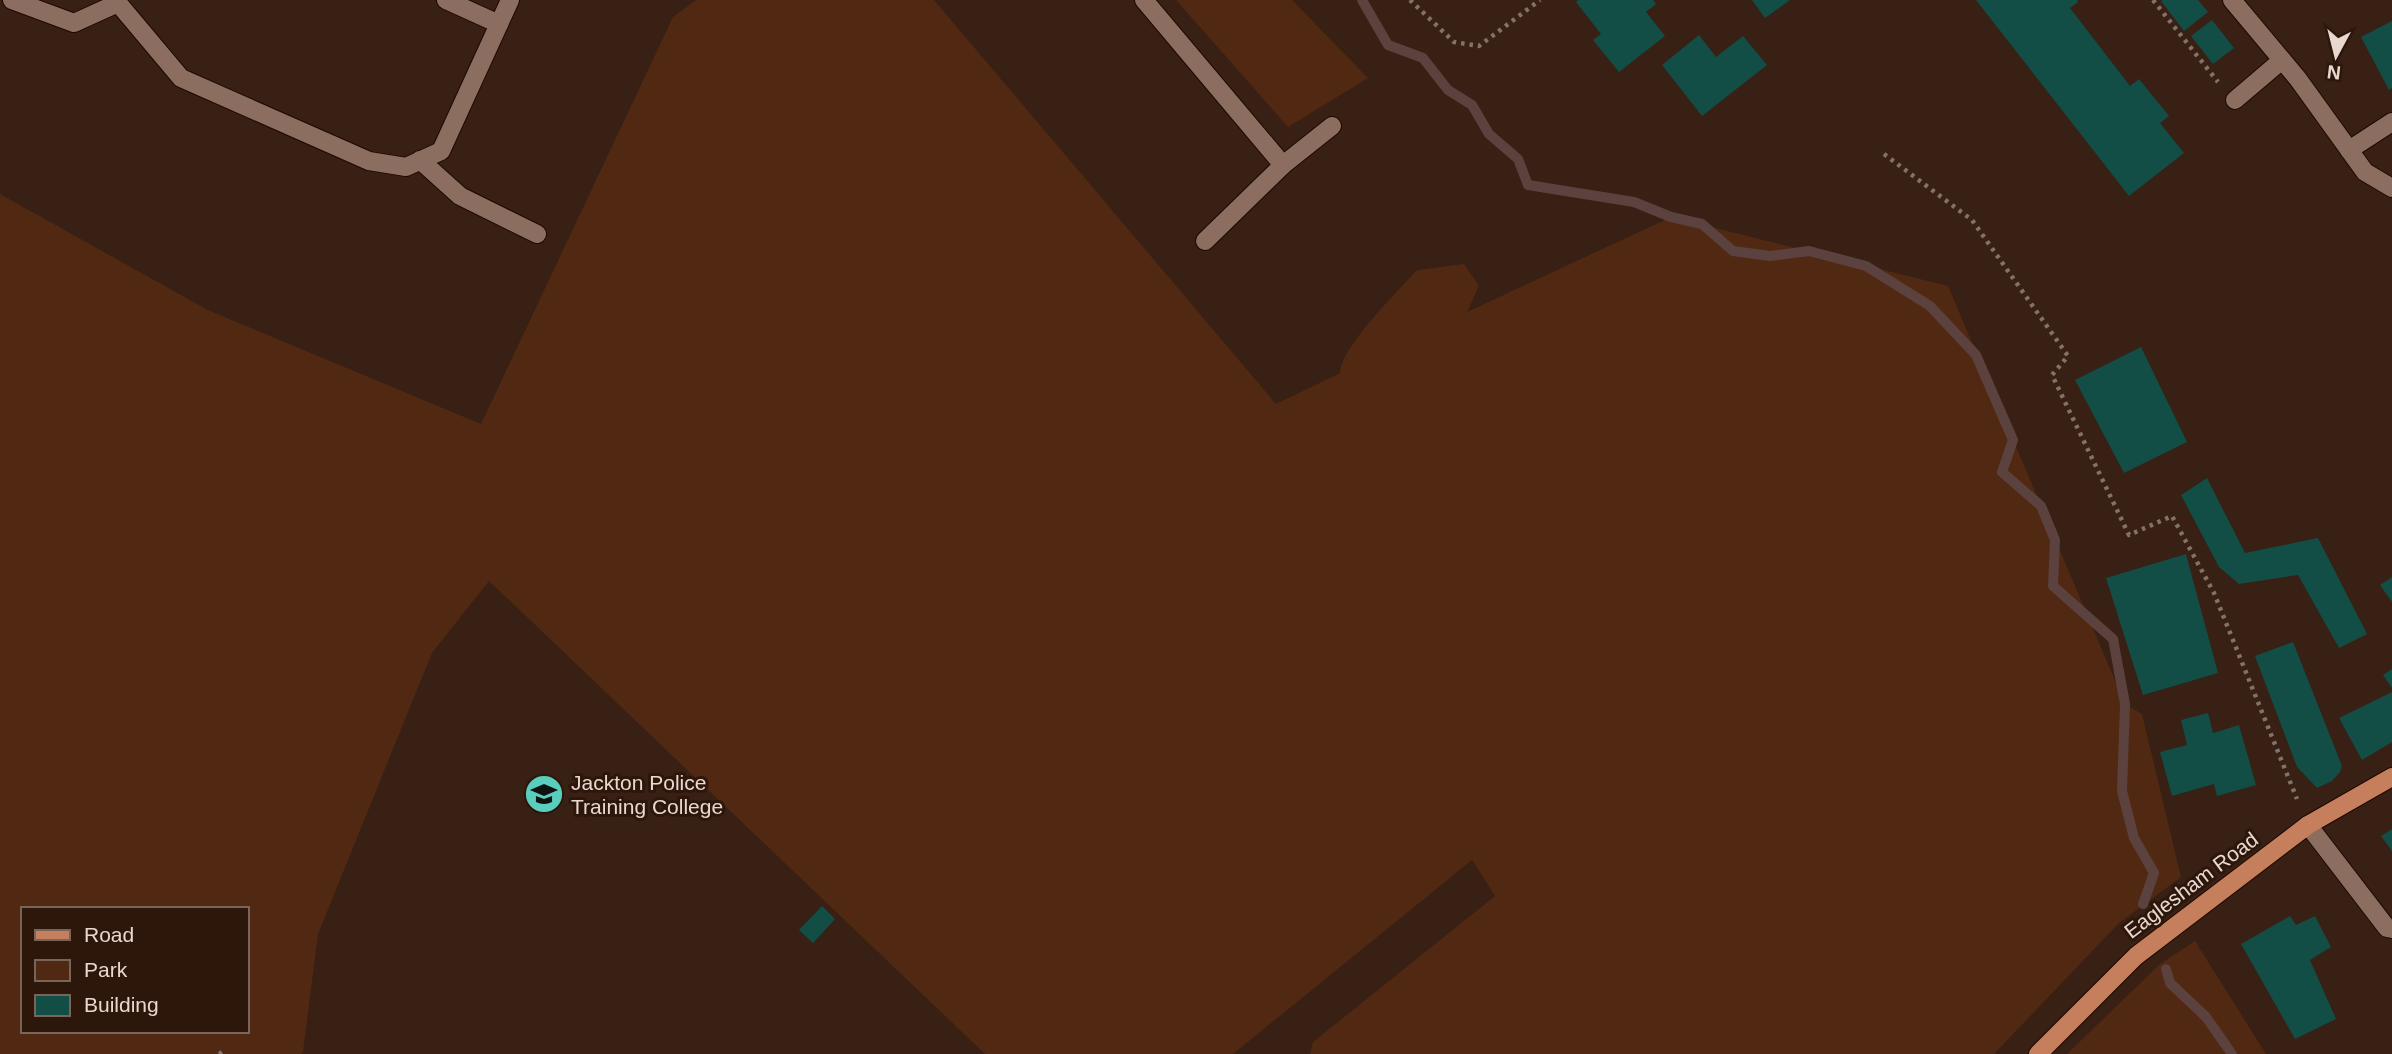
<svg xmlns="http://www.w3.org/2000/svg" width="2392" height="1054" font-family="Arial,sans-serif">
<rect width="100%" height="100%" fill="#382014"/>
<g fill="#512811" fill-rule="evenodd">
<path d="M696,0H934L1276,404L1340,373C1341,347 1398,291 1417,270L1464,264L1479,286L1467,312L1671,217L1948,286L2125,704L2142,714L2181,877L2118,924L1994,1054H1310L1313,1042L1495,896L1472,860L1233,1054H985L489,581L432,653L318,934L303,1052L301,1054H0V194L208,310L481,424L673,17ZM23,909H247V1031H23Z"/>
<polygon points="1176,0 1292,0 1368,78 1288,127"/>
<polygon points="2195,941 2266,1054 2067,1054 2160,964"/>
</g>
<g fill="none" stroke-linecap="round" stroke-linejoin="round">
<g stroke="#5b423e" stroke-width="10">
<polyline points="1362,0 1388,45 1423,58 1448,90 1472,105 1489,134 1518,159 1528,185 1634,202 1671,217 1702,224 1733,251 1770,256 1809,251 1866,266 1930,306 1976,355 2013,440 2002,472 2041,506 2055,540 2053,586 2113,639 2125,704 2122,791 2134,838 2154,873 2143,904"/>
<polyline points="2166,969 2170,983 2206,1017 2232,1054"/>
</g>
</g>
<g fill="#124d46">
<polygon points="1578,0 1653,0 1656,4 1646,12 1665,36 1619,72 1593,40 1601,34 1576,2"/>
<polygon points="1752,0 1790,0 1765,18"/>
<polygon points="1976,0 2077,0 2078,2 2070,8 2130,86 2139,79 2169,116 2160,123 2184,153 2129,196"/>
<polygon points="2163,0 2198,0 2208,12 2184,31 2161,1"/>
<polygon points="2212,20 2234,48 2213,64 2191,36"/>
<polygon points="2392,21 2392,88 2389,90 2361,37"/>
<polygon points="1699,35 1716,57 1743,36 1767,65 1702,116 1662,65"/>
<polygon points="2141,347 2187,442 2124,473 2075,380"/>
<polygon points="2207,478 2245,553 2318,538 2367,634 2339,648 2298,575 2239,584 2219,567 2181,495"/>
<polygon points="2186,554 2218,673 2143,695 2106,578"/>
<polygon points="2392,577 2392,602 2380,585"/>
<polygon points="2293,642 2342,766 2340,772 2332,781 2317,788 2297,767 2255,656"/>
<polygon points="2392,669 2392,688 2383,675"/>
<polygon points="2392,692 2392,742 2362,760 2339,718"/>
<polygon points="2208,713 2213,733 2239,725 2256,785 2217,796 2214,784 2172,796 2160,752 2187,745 2181,720"/>
<polygon points="2392,829 2392,851 2381,836"/>
<polygon points="822,906 835,919 813,943 799,930"/>
<polygon points="2290,916 2296,925 2315,916 2331,947 2310,960 2336,1019 2295,1039 2241,944"/>
</g>
<g fill="none" stroke-linecap="round" stroke-linejoin="round">
<g stroke="#1e0801" stroke-width="20">
<g id="minor">
<polyline points="12,0 74,23 118,3"/>
<polyline points="117,0 118,3 181,78 369,161 406,167 441,151 510,0"/>
<polyline points="446,0 499,24"/>
<polyline points="1144,0 1283,165"/>
<polyline points="2232,0 2298,79 2365,172 2392,188"/>
<polyline points="2235,100 2282,60"/>
<polyline points="2349,150 2392,122"/>
<polyline points="420,160 460,196 537,234"/>
<polyline points="1205,241 1283,165 1332,126"/>
<polyline points="2308,825 2387,928 2392,929"/>
</g>
</g>
<g stroke="#1e0801" stroke-width="20">
<polyline id="major" points="2038,1054 2136,956 2308,825 2392,777"/>
</g>
<g stroke="#857167" stroke-width="4.5" stroke-dasharray="3.5 5" stroke-linecap="butt">
<polyline points="1410,0 1454,42 1479,46 1540,0"/>
<polyline points="2153,0 2218,82"/>
<polyline points="1884,154 1972,220 2068,356 2052,375 2129,535 2172,516 2214,593 2297,799"/>
<polyline points="219,1054 222,1052"/>
</g>
<use href="#minor" stroke="#8b6e60" stroke-width="18"/>
<use href="#major" stroke="#c57f5c" stroke-width="18"/>
</g>
<defs>
<g id="university-disc" transform="scale(2.0125)"><circle r="9.5" fill="#5acebd" stroke="#2d160a"/><path d="M0-5L7-2L0 1L-7-2ZM-4 1L0 2.5L4 1V4Q0 6-4 4Z" fill="#111"/></g>
</defs>
<g fill-rule="evenodd">
<use href="#university-disc" x="544" y="794"/>
</g>
<g text-anchor="middle" dominant-baseline="central" stroke-width="6" stroke-linejoin="round" paint-order="stroke">
<g font-size="21" fill="#e8d8d0" stroke="#2d160a" text-anchor="start">
<text x="571" y="782">Jackton Police<tspan x="571" dy="24">Training College</tspan></text>
</g>
<g font-size="21" fill="#e8d8d0" stroke="#2d160a">
<text transform="translate(2191 885) rotate(-37)">Eaglesham Road</text>
</g>
</g>
<rect x="21" y="907" width="228" height="126" fill="#2d160a" stroke="#786459" stroke-width="2"/>
<rect x="35" y="930" width="35" height="10" fill="#c57f5c" stroke="#786459" stroke-width="2"/>
<text x="84" y="942" font-size="21" fill="#e8d8d0">Road</text>
<rect x="35" y="960" width="35" height="21" fill="#512811" stroke="#786459" stroke-width="2"/>
<text x="84" y="977" font-size="21" fill="#e8d8d0">Park</text>
<rect x="35" y="995" width="35" height="21" fill="#124d46" stroke="#786459" stroke-width="2"/>
<text x="84" y="1012" font-size="21" fill="#e8d8d0">Building</text>
<g transform="translate(2336 56) rotate(187)" stroke="#2d160a" stroke-width="5" paint-order="stroke">
<path d="M0-5L12 26L0 18L-12 26Z" fill="#e8d8d0"/>
<text y="-10" font-size="19" font-weight="bold" text-anchor="middle" fill="#e8d8d0">N</text>
</g>
</svg>
